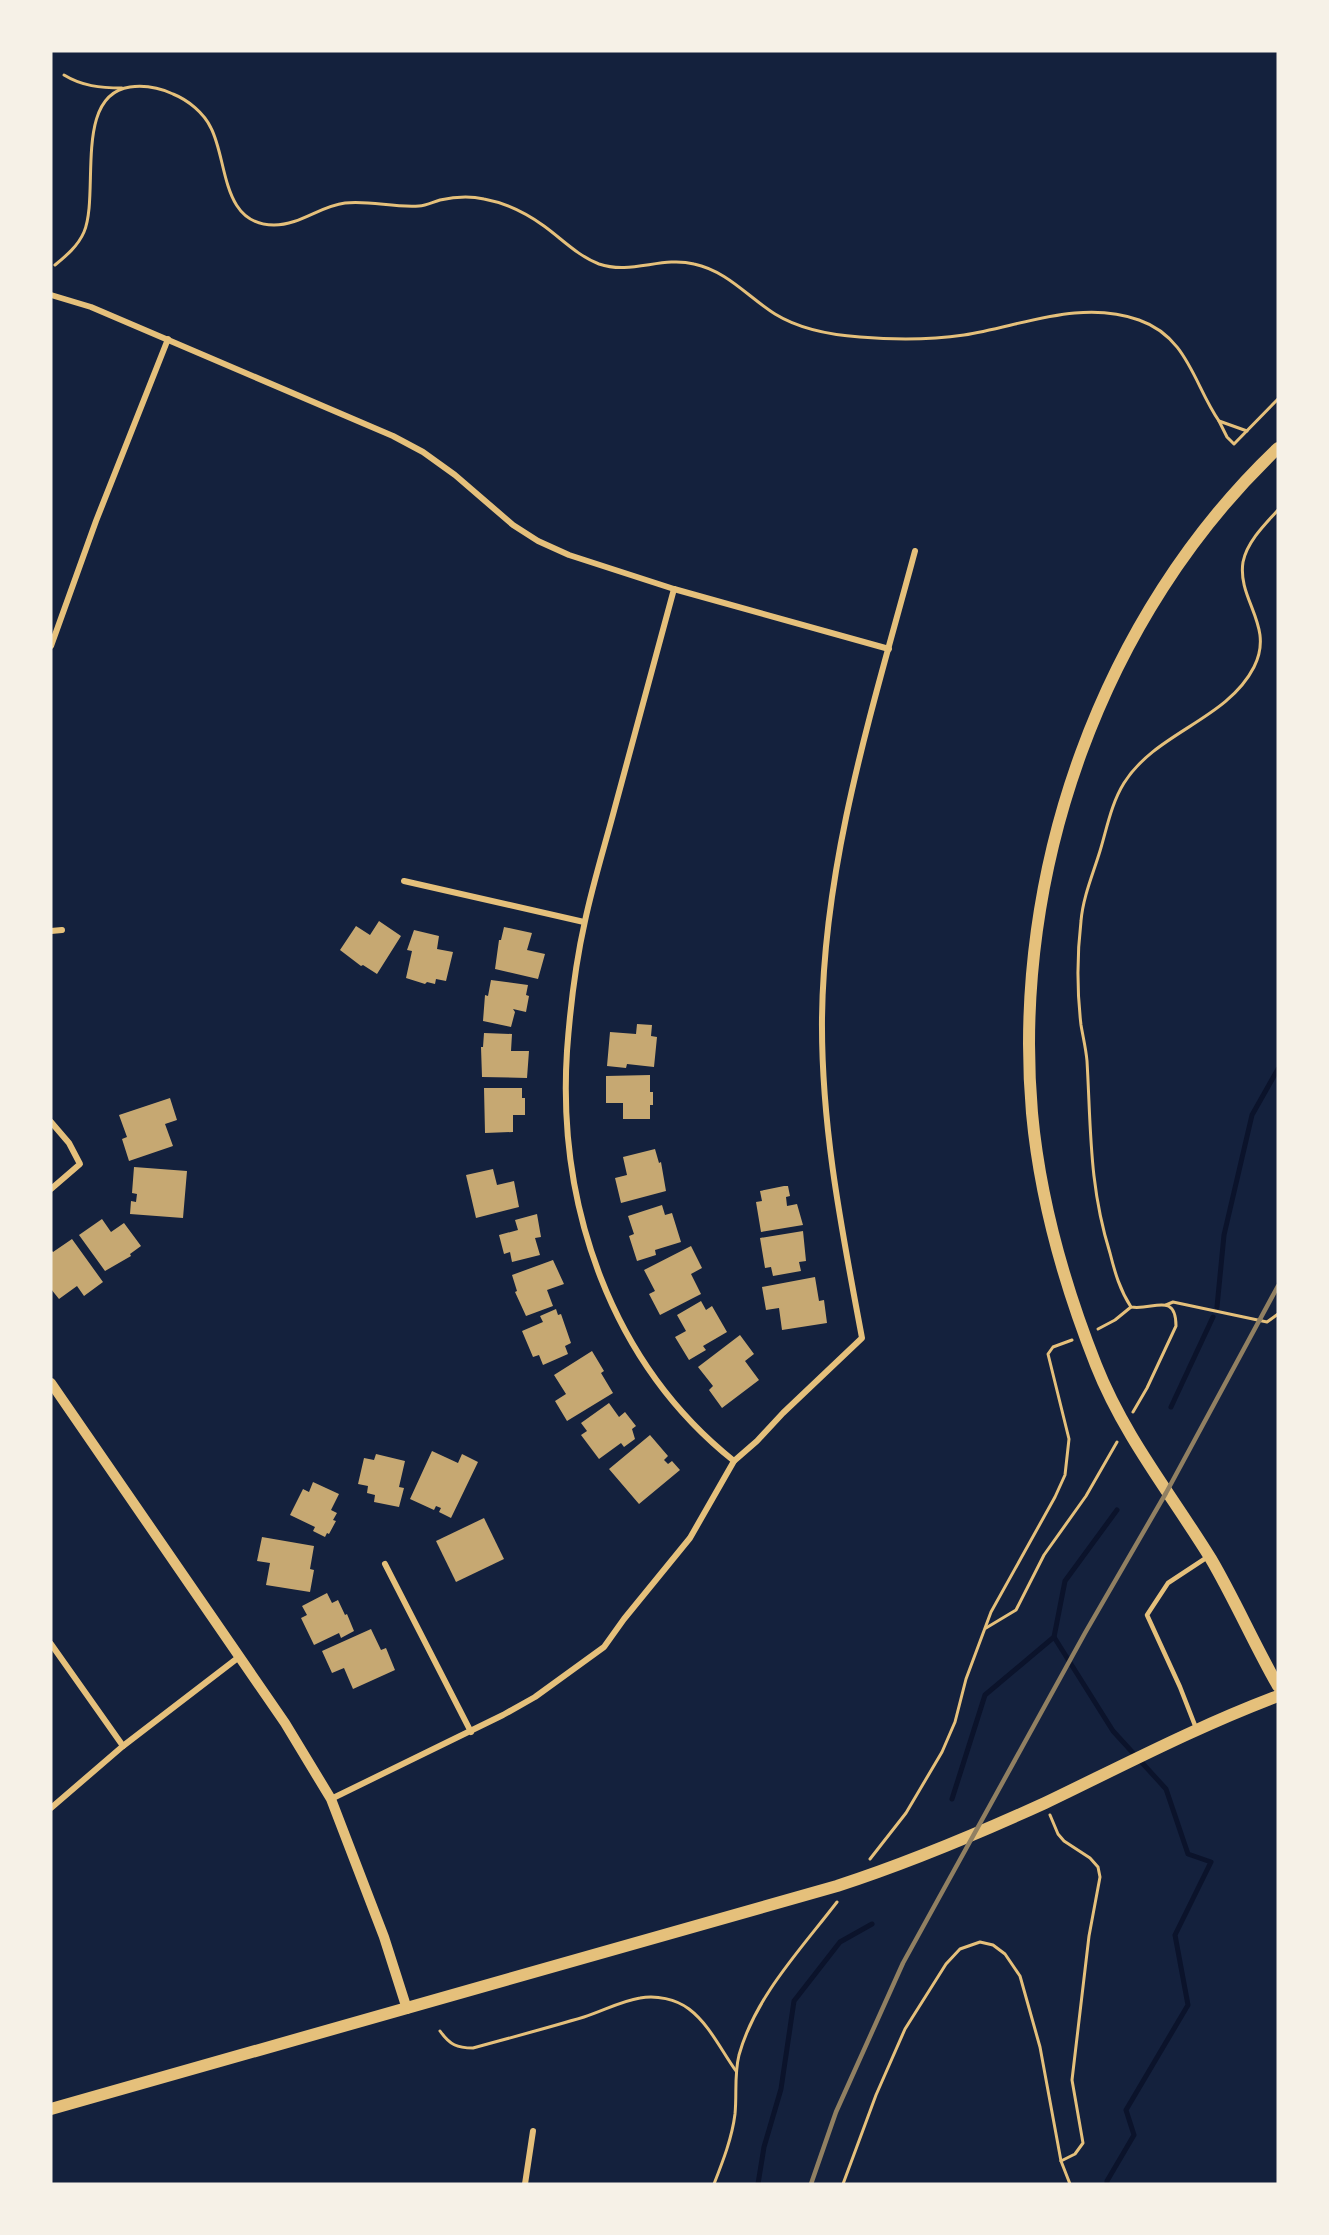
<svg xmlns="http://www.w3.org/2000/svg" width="1329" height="2235" font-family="'Varela Round',sans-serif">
<rect width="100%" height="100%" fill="#14213d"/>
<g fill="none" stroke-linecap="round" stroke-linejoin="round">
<g stroke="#0b132b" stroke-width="5">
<polyline points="1217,1307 1224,1235 1252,1115 1278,1069"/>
<polyline points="1171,1407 1213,1317"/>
<polyline points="1054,1637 1113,1731 1166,1789 1188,1854 1211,1862 1175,1935 1188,2005 1126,2110 1134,2135 1107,2181 1107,2184"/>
<polyline points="952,1799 985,1695 1054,1637 1065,1581 1117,1510"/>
<polyline points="758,2184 764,2147 781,2089 794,2001 840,1942 872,1924"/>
</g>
</g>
<g fill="#c6a872">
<polygon points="379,921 401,936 377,974 363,965 361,966 340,950 356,926 370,935"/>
<polygon points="504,927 532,933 527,950 545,954 538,979 495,969 499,940 501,940"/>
<polygon points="414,930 439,936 437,949 453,952 446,981 436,979 435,984 427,982 425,984 406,978 412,951 407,950"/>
<polygon points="491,980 528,985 526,995 529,996 526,1012 513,1009 515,1012 511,1027 483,1021 485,995 488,996"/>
<polygon points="637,1024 652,1025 651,1036 657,1037 654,1067 627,1064 626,1068 607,1066 610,1032 636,1034"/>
<polygon points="484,1033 512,1034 511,1051 529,1051 527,1078 482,1077 481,1047 483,1047"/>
<polygon points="650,1075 650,1092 653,1092 653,1105 650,1105 650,1119 623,1119 623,1103 606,1103 606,1076"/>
<polygon points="484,1088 522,1088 522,1098 525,1098 525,1115 513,1115 513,1132 485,1133"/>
<polygon points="170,1098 177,1120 165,1124 173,1146 129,1161 122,1139 127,1137 119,1115"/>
<polygon points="655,1149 659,1163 661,1162 666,1191 621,1203 615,1178 627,1175 623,1157"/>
<polygon points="134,1167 187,1171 183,1218 130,1214 131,1201 136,1202 137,1194 132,1193"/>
<polygon points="493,1169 497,1185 514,1181 519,1207 476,1218 466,1175"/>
<polygon points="784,1186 788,1186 790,1196 786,1197 787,1206 797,1204 803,1225 761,1232 756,1202 762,1201 760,1191"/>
<polygon points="662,1205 665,1215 672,1213 681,1242 655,1250 656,1255 637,1261 629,1236 634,1234 628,1216"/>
<polygon points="537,1214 541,1237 535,1238 540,1255 512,1262 510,1252 504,1254 499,1235 518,1230 515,1220"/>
<polygon points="102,1219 111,1232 124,1223 141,1246 130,1254 131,1256 105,1271 79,1235"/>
<polygon points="803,1231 806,1261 799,1262 801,1271 773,1276 771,1267 765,1268 760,1238"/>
<polygon points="72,1239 103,1282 84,1296 77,1286 59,1299 51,1289 51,1250 53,1252"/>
<polygon points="691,1246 702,1268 691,1274 701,1294 660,1315 649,1294 655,1291 644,1270"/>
<polygon points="553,1260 564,1284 547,1290 553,1306 526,1316 515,1292 517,1291 512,1275"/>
<polygon points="815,1277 819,1301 824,1300 827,1323 782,1330 779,1308 766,1310 762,1287"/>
<polygon points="701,1301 706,1310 712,1306 727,1332 703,1346 706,1350 689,1360 675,1337 686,1331 677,1315"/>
<polygon points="556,1309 558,1315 561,1314 571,1343 565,1346 568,1354 543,1365 539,1355 533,1357 522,1331 543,1322 540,1316"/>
<polygon points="740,1335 754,1354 745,1361 759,1380 722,1408 709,1390 713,1386 698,1367"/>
<polygon points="592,1351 604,1371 601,1373 613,1393 567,1421 555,1401 566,1394 554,1375"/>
<polygon points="609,1403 619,1417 625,1412 636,1426 632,1429 635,1439 624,1447 621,1443 599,1459 581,1435 587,1431 581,1423"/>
<polygon points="650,1435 668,1456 664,1460 668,1464 672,1461 680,1470 639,1504 609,1469"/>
<polygon points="432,1451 458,1463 462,1454 478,1462 451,1518 439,1512 441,1508 436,1506 434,1510 410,1499"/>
<polygon points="376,1454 405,1461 399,1487 404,1488 399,1507 374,1502 375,1495 367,1493 368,1486 358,1484 364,1458 374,1460"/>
<polygon points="313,1482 339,1494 331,1510 337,1513 333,1520 336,1521 329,1534 327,1533 325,1537 313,1531 315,1527 290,1515 303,1489 309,1492"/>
<polygon points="484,1518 504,1559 456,1582 436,1541"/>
<polygon points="262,1537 314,1546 310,1569 314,1570 310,1592 266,1585 270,1563 257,1561"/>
<polygon points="327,1593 332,1603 338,1600 345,1615 347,1614 354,1631 341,1638 339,1633 314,1645 301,1618 307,1615 302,1606"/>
<polygon points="371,1629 381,1650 386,1648 395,1670 353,1689 344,1668 332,1673 322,1651"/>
</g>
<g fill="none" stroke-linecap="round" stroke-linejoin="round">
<g stroke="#e5c07b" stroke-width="3">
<path d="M64,75C82,86 100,88 122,88"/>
<path d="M55,265C66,256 78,246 84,232C100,194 73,95 130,87C145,85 160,88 173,94C188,100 204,113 211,128C228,161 221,225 274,225C300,225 320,206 345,203C369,200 394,208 419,206C426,206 433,202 440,200C454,197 470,196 484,199C506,203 526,213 544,226C562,239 578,256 599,264C631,275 662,256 694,264C727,271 748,297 775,314C801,330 831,335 860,337C895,340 930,340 964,335C1021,326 1081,299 1139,320C1188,337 1194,385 1219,421L1247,431"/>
<polyline points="1219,421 1227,437 1234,444 1278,399"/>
<polyline points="1166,1305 1173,1302 1267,1322 1278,1314"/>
<polyline points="1098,1329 1115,1320 1131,1307"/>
<path d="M1133,1412L1147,1388L1176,1326C1176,1291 1152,1311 1131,1307C1120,1290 1115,1273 1110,1253C1089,1186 1091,1129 1087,1061C1086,1049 1083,1037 1081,1025C1077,991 1077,955 1081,921C1083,897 1093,874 1100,851C1107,828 1111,804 1124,783C1156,732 1227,720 1254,667C1275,626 1237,600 1243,562C1247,542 1265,524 1278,510"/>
<polyline points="986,1628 1016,1610 1044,1555 1086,1496 1117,1442"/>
<polyline points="1050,1815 1058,1834 1064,1841 1090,1858 1098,1867 1100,1877 1089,1936 1072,2080 1083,2143 1075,2154 1061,2161"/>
<polyline points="870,1859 906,1813 942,1752 955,1722 966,1679 991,1612 1055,1497 1065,1475 1069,1439 1048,1354 1053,1347 1072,1340"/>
<path d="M440,2031C450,2045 457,2048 473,2048C510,2038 547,2028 584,2017C603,2011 621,2001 640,1998C656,1995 676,1999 689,2009C709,2024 721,2050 736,2071"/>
<path d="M714,2184C723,2161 732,2138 735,2114C737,2094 734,2075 739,2055C755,1997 801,1949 837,1902"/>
<polyline points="843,2184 876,2095 905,2029 946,1964 960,1949 980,1942 993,1945 1005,1954 1020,1976 1040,2047 1061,2161 1070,2184"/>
</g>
<polyline stroke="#e5c07b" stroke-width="4.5" points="1196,1728 1180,1687 1147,1615 1168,1583 1209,1556"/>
<g stroke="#e5c07b" stroke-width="6">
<polyline points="51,295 91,307 393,436 423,452 455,475 513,525 538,541 569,555 674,589 889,649"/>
<path d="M674,589C654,662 635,735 615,807C605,845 593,883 585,921C576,961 570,1010 567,1051C557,1206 611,1363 734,1461"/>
<polyline points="51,646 96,521 168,339"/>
<polyline points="404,881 584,922"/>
<polyline points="51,931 62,930"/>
<polyline points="51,1122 69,1143 80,1164 51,1189"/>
<polyline points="385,1564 471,1732"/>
<polyline points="51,1644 123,1746"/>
<path d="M331,1799L503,1715L535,1697L604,1647L624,1619L690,1538L734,1461L757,1441L783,1413L862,1338C842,1231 821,1127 822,1018C824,858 874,704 915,551"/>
<polyline points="51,1808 123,1746 239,1657"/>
<polyline points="525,2184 533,2131"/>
</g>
<polyline stroke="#e5c07b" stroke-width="10" points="51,1383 285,1723 331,1799 384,1937 407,2009"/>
<g stroke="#e5c07b" stroke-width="12">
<path d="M1278,448C1102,615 1011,872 1032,1113C1040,1200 1064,1284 1096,1365C1124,1436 1171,1494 1211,1559C1235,1600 1254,1644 1278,1686"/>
<path d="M51,2109L837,1886C908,1863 977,1834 1045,1803C1122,1766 1198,1726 1278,1696"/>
</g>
<polyline stroke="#918062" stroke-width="4.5" points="811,2184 836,2112 903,1963 1085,1633 1166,1493 1278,1286"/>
</g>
<rect width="1329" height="2235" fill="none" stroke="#f6f1e7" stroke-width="105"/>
</svg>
